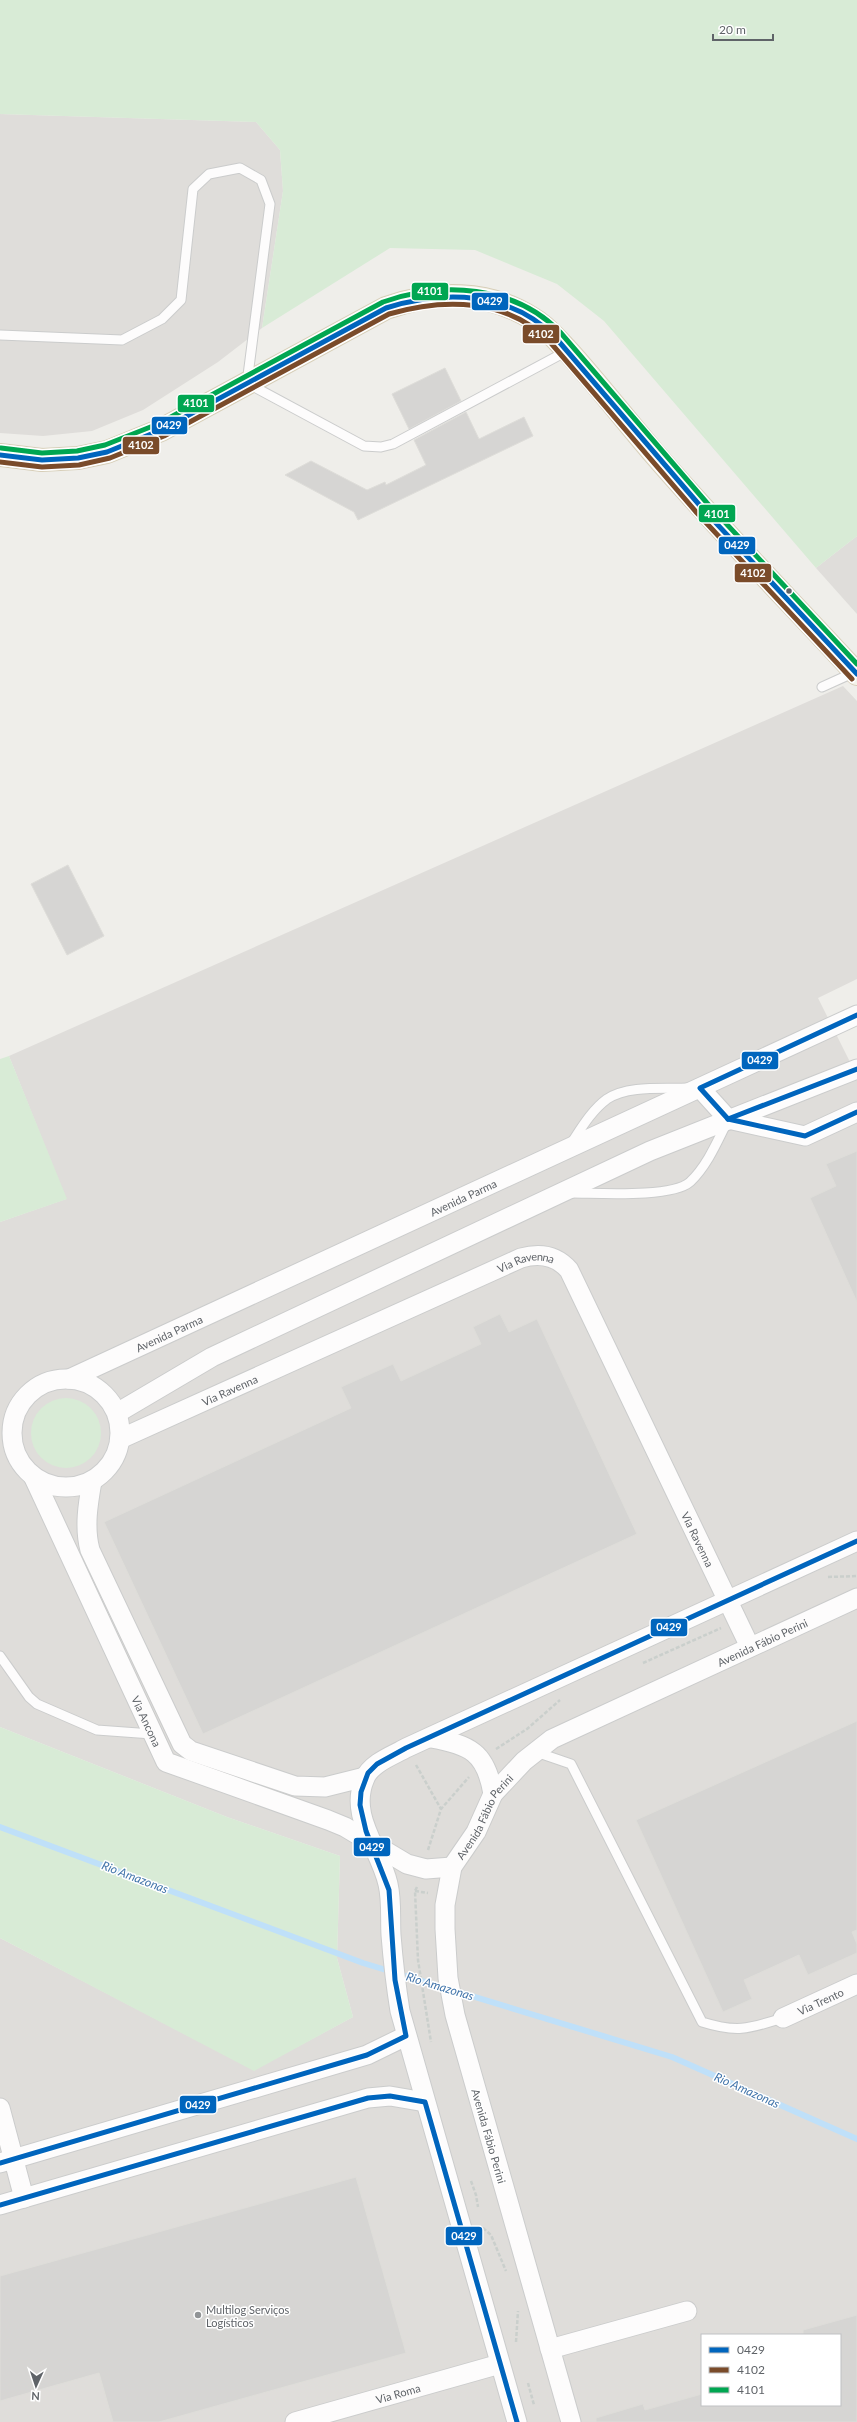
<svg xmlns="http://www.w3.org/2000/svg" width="857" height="2422" font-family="Lato,sans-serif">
<rect width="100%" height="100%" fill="#efeeea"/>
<g fill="#dfddda" fill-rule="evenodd">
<polygon points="0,114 256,122 280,150 283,191 262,328 218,362 143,410 92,431 43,436 0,433"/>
<polygon points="857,536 857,614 816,568"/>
<path d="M843,686L857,701V979L818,998L857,1076V2422H0V1938L254,2070L353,2017L337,1958L340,1856L227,1817L0,1727V1222L66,1199L9,1056ZM702,2335H840V2405H702Z"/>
</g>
<g fill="#d8ebd6">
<polygon points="0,0 857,0 857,536 816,568 604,321 557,284 475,250 390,248 262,328 283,191 280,150 256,122 0,114"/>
<polygon points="9,1056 67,1199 0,1222 0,1059"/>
<circle cx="66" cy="1433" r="35"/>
<polygon points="0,1727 227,1817 340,1856 337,1958 353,2017 254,2071 0,1938"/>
</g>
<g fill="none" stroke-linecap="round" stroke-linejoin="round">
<polyline stroke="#bfe0f9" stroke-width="6" points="0,1827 363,1963 672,2057 857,2139"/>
</g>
<g fill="#d6d5d3" stroke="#deddd9">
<polygon points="445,368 461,401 409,429 392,394"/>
<polygon points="466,412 479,439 524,417 533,436 358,520 354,512 285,475 311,461 367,490 385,482 386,485 426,465 414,440"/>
<polygon points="68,865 104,936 67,955 31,884"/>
<polygon points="857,1151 857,1302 810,1198 836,1186 826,1164"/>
<polygon points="500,1314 509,1332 537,1319 637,1534 203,1734 104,1522 351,1408 341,1387 393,1364 401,1381 481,1344 473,1327"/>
<polygon points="857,1721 857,1930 852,1932 857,1944 857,1953 808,1975 799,1955 744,1980 752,1999 723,2012 636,1820"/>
<polygon points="356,2177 406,2353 159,2422 113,2422 99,2373 0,2401 0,2276"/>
<polygon points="857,2315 857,2422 596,2422 596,2418 643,2404 645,2410 702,2394 702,2405 840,2405 840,2335 803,2335 803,2330"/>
</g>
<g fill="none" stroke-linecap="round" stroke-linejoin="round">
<g stroke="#cbcccc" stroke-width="11">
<g id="lane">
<polyline points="0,335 122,340 162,319 181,300 193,189 209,174 240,168 261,180 270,204 247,383 364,446 381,447 393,444 567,351"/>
<polyline points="822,687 855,672"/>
<path d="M572,1142C582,1127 592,1110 607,1099C628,1085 663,1089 687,1088"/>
<path d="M572,1193C597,1193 672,1198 690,1182C707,1166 717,1142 727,1122"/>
<polyline points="0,1656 29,1697 37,1704 97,1730 152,1734"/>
<path d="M536,1752L571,1764L702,2022C737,2033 748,2029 783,2018"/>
</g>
</g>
<g stroke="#cbcccc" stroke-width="21">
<g id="street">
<polyline points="700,1088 728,1119"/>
<polyline points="728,1119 805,1136 857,1112"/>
<circle cx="66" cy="1433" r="54"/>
<path id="s1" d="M69,1379L857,1015"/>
<polyline points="117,1413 212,1357 650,1151 857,1069"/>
<path id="s2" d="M120,1439L521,1258C539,1253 556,1255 569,1270L750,1647"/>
<path id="s3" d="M34,1478L166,1762L328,1820L345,1827L407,1864L426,1869L452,1867"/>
<path d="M92,1481C88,1504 84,1527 90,1550L182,1744L191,1751L295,1786L325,1787L365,1777"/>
<path d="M431,1738C470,1745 486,1752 493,1794"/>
<path id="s4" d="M783,2018L857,1984"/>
<polyline points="0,2108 24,2198"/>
<polyline points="0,2163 367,2055 406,2036"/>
<polyline points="0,2205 368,2098 390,2096 425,2102"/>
<polyline points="550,2349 687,2311"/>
<path id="s5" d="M295,2422L500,2364"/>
<path d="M517,2422L400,2011C396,1986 393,1960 391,1935C390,1918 392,1901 388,1884C380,1848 348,1816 365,1778C371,1763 394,1755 406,1748L857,1541"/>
<path id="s6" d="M571,2422L455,2015L448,1978L445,1929V1905L452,1867L476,1832L493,1794L524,1761L552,1739L857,1598"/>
</g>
</g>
<g stroke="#d7ceb8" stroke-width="24">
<path id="primary" d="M0,455L42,460L78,458L107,452L161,430L386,308C434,291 489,290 533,319C546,326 556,339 566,349C596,382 623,417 652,451C718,528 789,600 857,674"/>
</g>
<g stroke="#cacfcc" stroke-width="2.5" stroke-dasharray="4 2" stroke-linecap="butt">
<polyline points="828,1577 857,1576"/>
<polyline points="643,1663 721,1628"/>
<polyline points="496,1749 527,1729 560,1700"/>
<polyline points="416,1765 441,1809"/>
<polyline points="428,1850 441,1809 469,1777"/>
<polyline points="417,1887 415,1891 418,1960 431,2042"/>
<polyline points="415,1891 428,1893"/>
<polyline points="471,2181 476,2195 478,2207"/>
<polyline points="483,2228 491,2235 506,2271"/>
<polyline points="516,2342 518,2311"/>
<polyline points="528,2383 534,2405"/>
</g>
<use href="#lane" stroke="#fdfcfc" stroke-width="9"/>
<use href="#street" stroke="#fdfcfc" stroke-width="19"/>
<use href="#primary" stroke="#f4f2e9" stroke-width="22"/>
<g stroke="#fff" stroke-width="8">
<g id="bus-1">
<path d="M0,455L42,460L78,458L107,452L161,430L386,308C444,290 510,291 555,337L702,508L857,674"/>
<polyline points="728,1119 700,1088 857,1015"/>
<polyline points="728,1119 857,1069"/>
<polyline points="728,1119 805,1136 857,1112"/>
<polyline points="0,2163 367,2055 406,2036 395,1980 389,1890 366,1831 360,1805 361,1792 368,1773 377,1764 406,1748 857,1541"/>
<polyline points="0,2205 368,2098 390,2096 425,2102 517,2422"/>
</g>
</g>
<g stroke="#fff" stroke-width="8">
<path id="bus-2" d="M0,462L42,467L79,465L110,458L164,436L389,314C444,298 507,298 550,342L697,513L852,679"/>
</g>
<g stroke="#fff" stroke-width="8">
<path id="bus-3" d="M1,448L42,453L77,451L105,445L158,424L383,302C442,281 514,285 560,332L707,503L857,664"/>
</g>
<use href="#bus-1" stroke="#0065bd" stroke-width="5"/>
<use href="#bus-2" stroke="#7a4b2a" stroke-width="5"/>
<use href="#bus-3" stroke="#00a651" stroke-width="5"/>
</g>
<circle fill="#5f6368" stroke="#fff" stroke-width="1.5" cx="789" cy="591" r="3.5"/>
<circle fill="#919496" stroke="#fff" stroke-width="1.5" cx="198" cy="2315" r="4"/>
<g text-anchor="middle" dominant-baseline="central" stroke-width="3" stroke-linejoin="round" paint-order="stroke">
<g font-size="11" fill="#5f6368" stroke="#fff">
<text stroke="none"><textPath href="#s1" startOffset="434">Avenida Parma</textPath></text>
<text stroke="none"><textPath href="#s2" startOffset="444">Via Ravenna</textPath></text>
<text stroke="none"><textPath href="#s1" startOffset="110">Avenida Parma</textPath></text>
<text stroke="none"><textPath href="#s2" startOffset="120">Via Ravenna</textPath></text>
<text stroke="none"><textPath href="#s2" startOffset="791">Via Ravenna</textPath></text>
<text stroke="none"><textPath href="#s6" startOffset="969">Avenida Fábio Perini</textPath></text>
<text stroke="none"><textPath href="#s3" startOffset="268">Via Ancona</textPath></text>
<text stroke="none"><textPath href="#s6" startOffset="633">Avenida Fábio Perini</textPath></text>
<text stroke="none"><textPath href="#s4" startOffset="41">Via Trento</textPath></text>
<text transform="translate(489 2136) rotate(74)">Avenida Fábio Perini</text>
<text stroke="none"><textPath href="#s5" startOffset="107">Via Roma</textPath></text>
</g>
<g font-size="11" fill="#5f6368" stroke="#fff" text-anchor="start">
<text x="206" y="2309">Multilog Serviços<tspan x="206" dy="13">Logísticos</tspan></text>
</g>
<g font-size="12" font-style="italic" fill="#4174aa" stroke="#fff">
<text transform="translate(135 1877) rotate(21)">Rio Amazonas</text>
<text transform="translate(440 1986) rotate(17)">Rio Amazonas</text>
<text transform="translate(747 2090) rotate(24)">Rio Amazonas</text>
</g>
</g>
<g stroke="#fff" stroke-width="1.5">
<rect x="411" y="282" width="38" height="19" rx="4" fill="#00a651"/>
<rect x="471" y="292" width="38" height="19" rx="4" fill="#0065bd"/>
<rect x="522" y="324" width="38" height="20" rx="4" fill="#7a4b2a"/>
<rect x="177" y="394" width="38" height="19" rx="4" fill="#00a651"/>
<rect x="151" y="416" width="37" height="19" rx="4" fill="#0065bd"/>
<rect x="122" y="436" width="38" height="19" rx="4" fill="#7a4b2a"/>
<rect x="698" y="504" width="38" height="19" rx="4" fill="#00a651"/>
<rect x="718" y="536" width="38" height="19" rx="4" fill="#0065bd"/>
<rect x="734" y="563" width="38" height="20" rx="4" fill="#7a4b2a"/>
<rect x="741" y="1051" width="38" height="19" rx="4" fill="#0065bd"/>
<rect x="650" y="1618" width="38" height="19" rx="4" fill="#0065bd"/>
<rect x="353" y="1837" width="38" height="20" rx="4" fill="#0065bd"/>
<rect x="179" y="2095" width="38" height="19" rx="4" fill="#0065bd"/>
<rect x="445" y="2226" width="38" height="20" rx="4" fill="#0065bd"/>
</g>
<g font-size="11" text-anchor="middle" font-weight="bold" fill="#fff">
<text x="430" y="295">4101</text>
<text x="490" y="305">0429</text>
<text x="541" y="338">4102</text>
<text x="196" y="407">4101</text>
<text x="169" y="429">0429</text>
<text x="141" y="449">4102</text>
<text x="717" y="518">4101</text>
<text x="737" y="549">0429</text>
<text x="753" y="577">4102</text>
<text x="760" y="1064">0429</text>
<text x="669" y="1631">0429</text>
<text x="372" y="1851">0429</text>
<text x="198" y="2109">0429</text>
<text x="464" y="2240">0429</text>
</g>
<rect x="701" y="2334" width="140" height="72" fill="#ffffff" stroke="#bfc1c3"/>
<rect x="709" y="2347" width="20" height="6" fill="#0065bd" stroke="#bfc1c3"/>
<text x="737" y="2354" font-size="12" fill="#5f6368">0429</text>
<rect x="709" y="2367" width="20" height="6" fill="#7a4b2a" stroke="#bfc1c3"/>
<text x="737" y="2374" font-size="12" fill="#5f6368">4102</text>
<rect x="709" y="2387" width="20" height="6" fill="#00a651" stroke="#bfc1c3"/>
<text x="737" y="2394" font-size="12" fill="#5f6368">4101</text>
<g transform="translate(36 2386) rotate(183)" stroke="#ffffff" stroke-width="3" paint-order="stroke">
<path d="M0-3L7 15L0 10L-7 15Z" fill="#5f6368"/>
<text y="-6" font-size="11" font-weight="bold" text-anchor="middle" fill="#5f6368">N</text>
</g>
<path d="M713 34v6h60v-6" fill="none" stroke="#5f6368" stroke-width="2"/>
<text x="719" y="34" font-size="12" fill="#5f6368" stroke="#ffffff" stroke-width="3" paint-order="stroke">20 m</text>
</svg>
